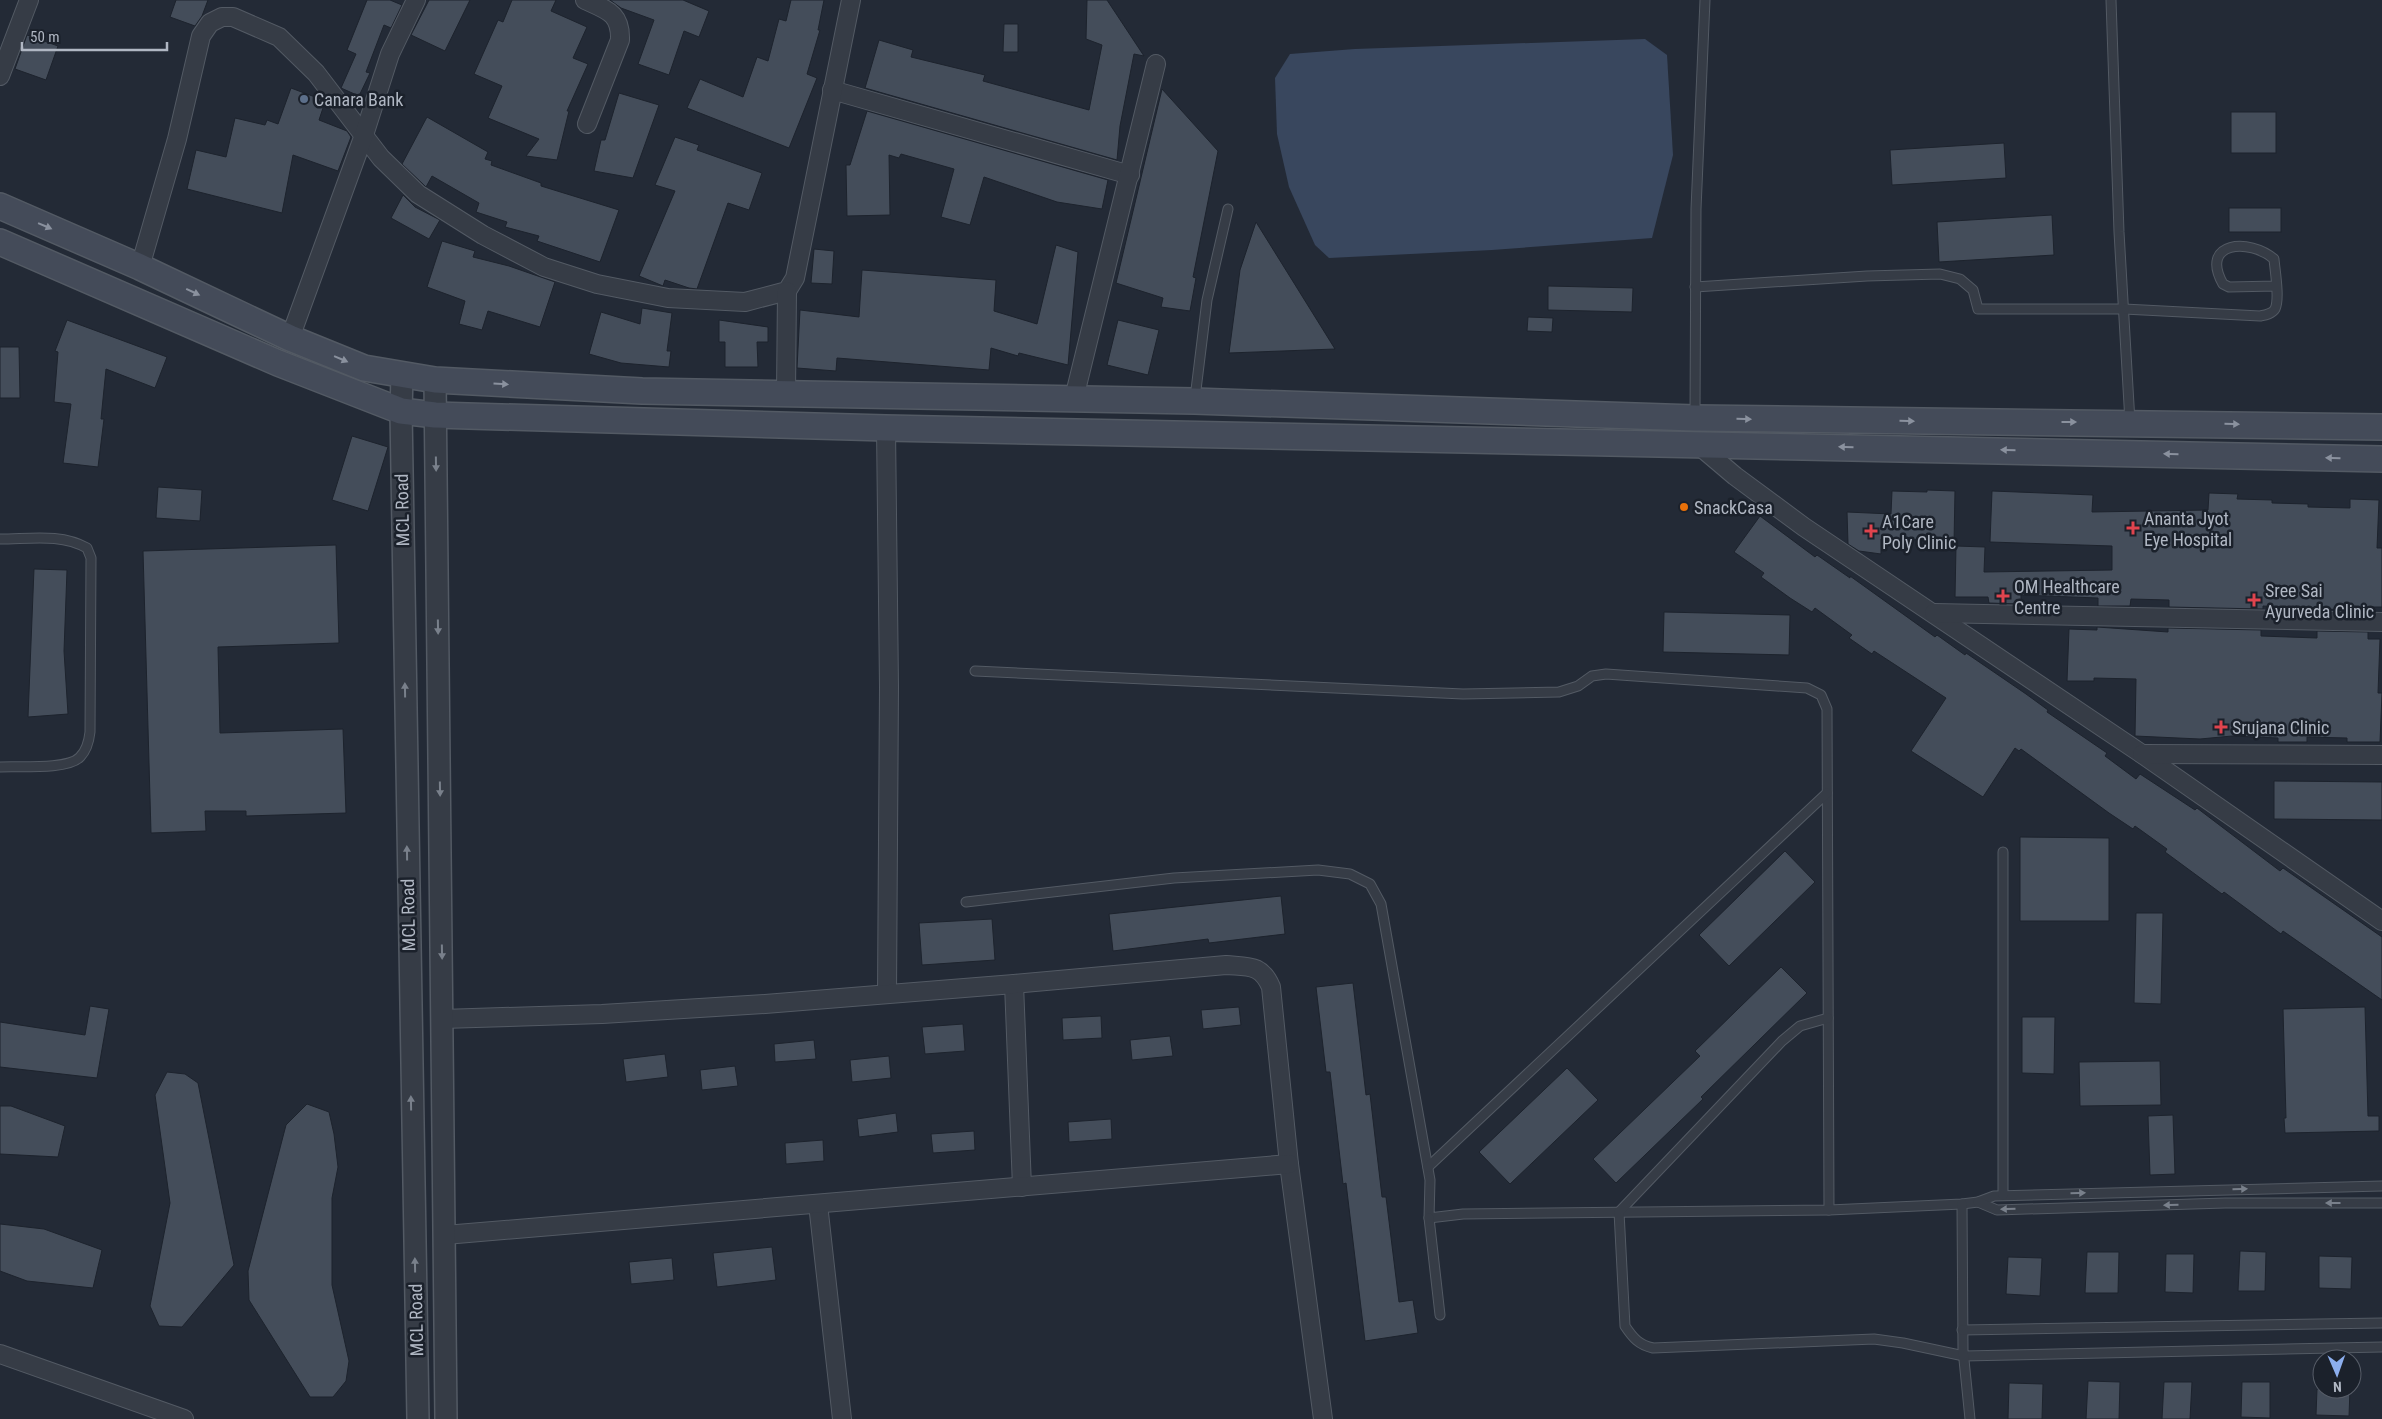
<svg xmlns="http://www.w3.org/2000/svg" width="2382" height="1419" font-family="'Roboto Condensed',sans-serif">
<rect width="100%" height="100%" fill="#232a36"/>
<polygon fill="#39475e" points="1645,39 1667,55 1673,155 1652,238 1492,250 1329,258 1315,245 1289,187 1277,134 1275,78 1290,54 1355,49"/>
<g fill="#444d5a" stroke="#1d232d">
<polygon points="176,0 208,0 202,16 195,26 170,17"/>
<polygon points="367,0 390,0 402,5 391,28 384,25 366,72 370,73 359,96 341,88 356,54 347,50"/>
<polygon points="429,0 470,0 445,51 411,35"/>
<polygon points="512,0 556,0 551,11 587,27 573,58 588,64 567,111 569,111 557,160 526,156 539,139 488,118 502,86 474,74 498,20 503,22"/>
<polygon points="610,0 683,0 709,11 699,37 684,31 669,75 638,64 654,20 621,8"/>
<polygon points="791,0 824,0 818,30 820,30 807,74 817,78 789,148 687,108 700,79 743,97 757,57 768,61 779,19 786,21"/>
<polygon points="1087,0 1107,0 1144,56 1134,54 1120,126 1117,160 865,88 879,40 913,50 911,57 985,75 983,81 1089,110 1102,45 1086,39"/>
<polygon points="1004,24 1018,24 1018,52 1003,52"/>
<polygon points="27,35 58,46 46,80 15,69"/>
<polygon points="291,88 323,100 325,102 319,120 347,131 351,137 338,171 293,155 282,213 187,189 196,150 226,157 235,118 265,125 267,120 278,124"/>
<polygon points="1162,89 1218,151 1193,277 1196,278 1190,311 1161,307 1163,298 1116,283"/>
<polygon points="619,93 659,105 633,178 594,171 601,140 605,140"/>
<polygon points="867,111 1108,180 1102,209 1057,202 984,177 970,225 941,217 954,169 901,154 899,158 889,155 890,215 847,216 846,165 850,165"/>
<rect x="2231" y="112" width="45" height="41"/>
<polygon points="427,117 488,152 485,159 492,161 491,165 541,183 541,186 619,210 600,262 537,241 539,236 505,227 507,222 476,212 479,203 432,176 426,187 425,186 402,164"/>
<polygon points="675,137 699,145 697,150 762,173 749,210 728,203 697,289 689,288 665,280 663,286 639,276 675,191 655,185"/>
<polygon points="2004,143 2006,178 1892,185 1890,150"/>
<polygon points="403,195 415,207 440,220 429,239 391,218"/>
<rect x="2229" y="208" width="52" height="24"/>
<polygon points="2052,215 2054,255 1939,262 1937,222"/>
<polygon points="1256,222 1335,349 1229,353 1240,270"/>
<polygon points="442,241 475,251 473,257 509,266 555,282 540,327 488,311 482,330 459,324 465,301 427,287"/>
<polygon points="1056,245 1078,252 1068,365 1019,353 1018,356 991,348 989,370 837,358 836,371 797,368 800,310 859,317 862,270 996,280 994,311 1037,324"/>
<polygon points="814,249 834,251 832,284 811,283"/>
<polygon points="1548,286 1633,288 1632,312 1548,310"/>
<polygon points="642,308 672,313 667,351 671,351 669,367 621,363 589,354 601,312 640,324"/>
<polygon points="1528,317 1553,318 1552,332 1527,331"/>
<polygon points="67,320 167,357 155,388 106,369 101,419 104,419 98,467 63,463 71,404 54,402 58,352 55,351"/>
<polygon points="719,320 768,327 768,342 757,342 758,367 725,367 725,342 719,342"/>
<polygon points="1118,320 1159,330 1148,375 1107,365"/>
<polygon points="0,347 19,347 20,398 0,398"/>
<polygon points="352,436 388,447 368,511 332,500"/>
<polygon points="158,487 202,490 200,521 156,518"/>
<polygon points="1927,490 1955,491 1954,544 1925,543 1926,540 1881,539 1881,554 1859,551 1848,544 1847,512 1891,514 1892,491 1927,492"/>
<polygon points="1992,491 2093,495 2092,512 2208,510 2209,493 2238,494 2237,499 2272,500 2272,503 2308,504 2308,507 2350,508 2350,499 2379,500 2377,548 2382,548 2382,607 2368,607 2368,611 2263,606 2263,609 2169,607 2169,600 2131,599 2130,606 2098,606 2098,598 2021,595 2021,604 1989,603 1988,597 1955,597 1956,546 1985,547 1984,572 2112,570 2112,546 1990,542"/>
<polygon points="1760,516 1815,557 1817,555 1850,578 1850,576 1935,637 1937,635 1965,655 1966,653 2026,694 2048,710 2047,712 2107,753 2105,756 2136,779 2140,774 2195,810 2197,808 2280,871 2283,868 2382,937 2382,1000 2283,931 2281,934 2224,892 2222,894 2165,852 2167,849 2135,826 2133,829 2109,813 2021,749 2019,751 2015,748 1983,797 1911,751 1946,698 1874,651 1872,654 1849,638 1852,635 1815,608 1812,612 1790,598 1761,577 1764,573 1734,552"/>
<polygon points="336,545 339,643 218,647 220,733 343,729 346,813 246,816 246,811 205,811 206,831 151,833 143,551"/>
<polygon points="34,569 67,570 64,651 68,714 28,717"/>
<polygon points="1664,612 1790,615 1789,655 1663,652"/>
<polygon points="2097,627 2168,632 2168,628 2261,630 2261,636 2317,638 2317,631 2368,632 2368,639 2380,639 2378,693 2382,693 2380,742 2347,742 2347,738 2307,737 2307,742 2278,742 2278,738 2232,736 2200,739 2135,736 2136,679 2094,678 2094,681 2067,681 2069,629 2097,630"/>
<polygon points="2274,781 2382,782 2382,820 2274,819"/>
<polygon points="2020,837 2109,838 2109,921 2020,921"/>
<polygon points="1785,851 1815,882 1729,966 1699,935"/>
<polygon points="1281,896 1285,934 1209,943 1208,939 1113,951 1109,914"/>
<polygon points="2136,913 2163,913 2161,1004 2134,1003"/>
<polygon points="992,919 995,960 922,965 919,923"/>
<polygon points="1781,967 1807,993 1701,1097 1703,1099 1616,1183 1593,1159 1700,1056 1695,1051"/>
<polygon points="1353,983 1366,1095 1370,1094 1382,1197 1386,1197 1399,1302 1413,1300 1418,1333 1365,1341 1346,1183 1343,1184 1330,1072 1326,1072 1316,987"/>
<polygon points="90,1006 109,1009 97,1078 0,1067 0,1022 85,1035"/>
<polygon points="1239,1007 1241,1025 1203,1029 1201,1010"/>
<polygon points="2365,1007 2368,1116 2379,1116 2379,1131 2285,1133 2284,1118 2286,1118 2283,1009"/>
<polygon points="1101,1016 1102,1038 1063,1040 1062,1018"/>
<polygon points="2022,1017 2055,1017 2054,1074 2022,1073"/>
<polygon points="963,1024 965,1051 925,1054 922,1027"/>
<polygon points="1170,1036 1173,1056 1132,1060 1130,1040"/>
<polygon points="814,1040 816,1059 775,1062 774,1044"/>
<polygon points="665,1054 668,1077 626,1082 623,1059"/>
<polygon points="889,1056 891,1078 852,1082 850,1060"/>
<polygon points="2160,1061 2161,1105 2080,1106 2079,1062"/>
<polygon points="735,1066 738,1086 702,1090 700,1070"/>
<polygon points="1567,1068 1598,1100 1510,1184 1479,1152"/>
<polygon points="167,1072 185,1074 198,1083 234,1265 182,1327 159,1326 150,1306 170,1203 155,1095"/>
<polygon points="307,1104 329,1112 334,1134 338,1167 332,1198 332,1285 349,1361 346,1381 333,1397 310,1397 249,1300 248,1271 286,1125"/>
<polygon points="0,1106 11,1106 65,1126 58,1157 0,1154"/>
<polygon points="896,1113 898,1132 859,1137 857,1119"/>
<polygon points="2173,1115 2175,1174 2150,1175 2148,1116"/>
<polygon points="1111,1119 1112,1139 1069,1142 1068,1122"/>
<polygon points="974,1131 975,1150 933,1153 931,1134"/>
<polygon points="823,1140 824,1161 786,1164 785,1143"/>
<polygon points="0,1224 44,1229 102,1250 93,1288 27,1281 0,1271"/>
<polygon points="772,1247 776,1280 717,1287 713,1253"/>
<polygon points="2240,1251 2266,1252 2265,1291 2238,1291"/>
<polygon points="2087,1252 2119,1252 2118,1293 2085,1293"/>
<polygon points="2166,1254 2194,1254 2193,1293 2165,1292"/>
<polygon points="2319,1256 2352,1257 2351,1289 2319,1288"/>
<polygon points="2008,1257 2042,1258 2040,1296 2006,1294"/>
<polygon points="672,1258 674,1280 631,1284 629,1262"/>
<polygon points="2088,1381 2120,1382 2119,1419 2086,1419"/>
<polygon points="2164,1382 2192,1382 2190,1419 2162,1419"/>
<polygon points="2242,1382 2270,1382 2270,1418 2241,1417"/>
<polygon points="2009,1383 2043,1384 2042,1419 2008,1419"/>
<polygon points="2317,1389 2350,1389 2349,1416 2316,1415"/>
</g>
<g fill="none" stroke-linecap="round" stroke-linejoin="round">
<g stroke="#535a64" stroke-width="11">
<g id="service">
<polyline points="2111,0 2119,232 2130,422"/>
<path d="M1695,287L1867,276L1940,274L1960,279L1973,290L1978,309H2124L2260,316C2265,315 2272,314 2275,309C2280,299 2275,271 2274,259C2250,238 2199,241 2223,284L2229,287L2276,286"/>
<polyline points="1195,398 1207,300 1228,209"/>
<polyline points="1695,415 1696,209 1705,0"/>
<path d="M0,539C29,539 61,533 87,548L91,558L90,732C89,741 87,750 80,757C68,770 18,766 0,767"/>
<polyline points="975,671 1463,694 1559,692 1578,686 1592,676 1606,674 1807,688 1821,695 1827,709 1829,1210"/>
<polyline points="966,902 1174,878 1318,870 1350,874 1370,884 1381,904 1430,1180 1429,1218 1463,1214 1829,1210 1962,1204 1978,1202 1994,1196 2382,1186"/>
<path d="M1828,1018L1800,1026L1782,1041L1619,1212L1625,1326C1633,1338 1639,1345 1653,1348L1874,1339L1903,1343L1964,1356L2382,1347"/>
<polyline points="1428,1167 1827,793"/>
<polyline points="2003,1195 2003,852"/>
<polyline points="1978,1202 1997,1210 2225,1203 2382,1203"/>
<polyline points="1962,1204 1963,1350 1970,1419"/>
<polyline points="1429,1218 1440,1315"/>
<polyline points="1962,1330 2382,1323"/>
</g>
</g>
<g stroke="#535a64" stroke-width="20">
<g id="minor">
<path d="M585,0C607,10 621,13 620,40L587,124"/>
<polyline points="0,76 29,0"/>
<polyline points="832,90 1130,175"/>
<polyline points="140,267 177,139 201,36 210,23 222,17 233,17 279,37 316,73 381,158 418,194 483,235 544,267 597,284 668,298 745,302 787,291 795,278 851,0"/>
<polyline points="290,338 364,135 390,54 416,0"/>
<polyline points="786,392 787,291"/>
<polyline points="1074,398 1156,64"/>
<polyline points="886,428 889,687 887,994"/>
<polyline points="1696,443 1735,476 1804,527 2142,754 2382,921"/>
<polyline points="1934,613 2382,622"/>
<polyline points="2142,754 2382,755"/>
<polyline points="1014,984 1022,1187"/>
<path d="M442,1019L602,1014L765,1004L1014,984L1226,965C1249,967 1261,964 1271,987L1289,1164L1323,1419"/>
<polyline points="818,1204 842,1419"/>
<polyline points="445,1235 1289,1164"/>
<polyline points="0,1354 184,1419"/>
</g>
</g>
<g stroke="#535a64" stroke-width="24">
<g id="tertiary">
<polyline points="402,376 401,411 418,1419"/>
<polyline points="435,380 446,1419"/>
</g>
</g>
<g stroke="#535a64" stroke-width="28">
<g id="secondary">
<polyline points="0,206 140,267 290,338 364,368 435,380 642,391 1194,401 1695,418 2382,427"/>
<polyline points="0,242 278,363 401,411 435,415 886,428 2382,459"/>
</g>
</g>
<use href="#service" stroke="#363c46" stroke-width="9"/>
<use href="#minor" stroke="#363c46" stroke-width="18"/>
<use href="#tertiary" stroke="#363c46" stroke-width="21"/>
<use href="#secondary" stroke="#444b59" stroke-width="25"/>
</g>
<defs><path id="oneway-solid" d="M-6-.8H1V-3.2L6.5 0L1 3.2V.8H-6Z" transform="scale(1.25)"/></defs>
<g fill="#8a919e">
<use href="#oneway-solid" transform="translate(45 226) rotate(23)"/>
<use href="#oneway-solid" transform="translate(193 292) rotate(25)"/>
<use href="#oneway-solid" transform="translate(341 359) rotate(23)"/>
<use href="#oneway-solid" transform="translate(501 384) rotate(3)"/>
<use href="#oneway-solid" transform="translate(1744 419) rotate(1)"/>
<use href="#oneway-solid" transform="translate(1907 421) rotate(1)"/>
<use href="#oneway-solid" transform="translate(2069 422)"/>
<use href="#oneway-solid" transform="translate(2232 424) rotate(1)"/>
<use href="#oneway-solid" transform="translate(1846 447) rotate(-179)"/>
<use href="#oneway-solid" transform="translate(2008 450) rotate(-179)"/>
<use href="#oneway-solid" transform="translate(2171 454) rotate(-179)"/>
<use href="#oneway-solid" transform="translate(2333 458) rotate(-179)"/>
</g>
<g fill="#79808b">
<use href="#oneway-solid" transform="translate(436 464) rotate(89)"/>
<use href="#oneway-solid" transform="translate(438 627) rotate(89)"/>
<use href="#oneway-solid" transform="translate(405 690) rotate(-91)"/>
<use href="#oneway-solid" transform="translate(440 789) rotate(89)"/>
<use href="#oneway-solid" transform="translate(407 853) rotate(-91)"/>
<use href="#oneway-solid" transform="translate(442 952) rotate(89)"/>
<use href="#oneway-solid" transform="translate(411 1103) rotate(-91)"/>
<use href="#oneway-solid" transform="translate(2240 1189) rotate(-2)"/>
<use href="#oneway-solid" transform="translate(2078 1193) rotate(-2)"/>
<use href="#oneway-solid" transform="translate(2333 1203) rotate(180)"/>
<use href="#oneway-solid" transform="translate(2171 1205) rotate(178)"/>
<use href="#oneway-solid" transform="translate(2008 1209) rotate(178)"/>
<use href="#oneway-solid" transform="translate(415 1265) rotate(-91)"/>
</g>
<circle fill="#5c6f8a" stroke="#1b212b" stroke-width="2" cx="304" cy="99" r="5"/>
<circle fill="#e8710a" stroke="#1b212b" stroke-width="2" cx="1684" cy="507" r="5"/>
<g fill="#e0444e" stroke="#1b212b" stroke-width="2">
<path d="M2130.5 520.5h5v5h5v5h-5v5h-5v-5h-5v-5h5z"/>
<path d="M1868.5 523.5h5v5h5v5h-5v5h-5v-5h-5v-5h5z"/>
<path d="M2000.5 588.5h5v5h5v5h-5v5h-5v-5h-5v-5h5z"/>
<path d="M2251.5 592.5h5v5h5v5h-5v5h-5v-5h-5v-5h5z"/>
<path d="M2218.5 719.5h5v5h5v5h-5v5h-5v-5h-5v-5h5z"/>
</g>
<g text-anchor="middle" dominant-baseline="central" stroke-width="5" stroke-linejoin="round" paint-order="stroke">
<g font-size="18" fill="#b0b7c3" stroke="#1b212b" text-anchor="start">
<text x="314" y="99">Canara Bank</text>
<text x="1694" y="507">SnackCasa</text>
<text x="2144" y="518">Ananta Jyot<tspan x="2144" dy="21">Eye Hospital</tspan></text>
<text x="1882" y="521">A1Care<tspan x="1882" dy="21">Poly Clinic</tspan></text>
<text x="2014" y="586">OM Healthcare<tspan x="2014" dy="21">Centre</tspan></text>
<text x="2265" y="590">Sree Sai<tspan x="2265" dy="21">Ayurveda Clinic</tspan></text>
<text x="2232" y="727">Srujana Clinic</text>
</g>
<g font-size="18" fill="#b0b7c3" stroke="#1b212b">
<text transform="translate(402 510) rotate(-91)">MCL Road</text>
<text transform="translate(408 915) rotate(-91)">MCL Road</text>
<text transform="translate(416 1320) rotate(-91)">MCL Road</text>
</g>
</g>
<g transform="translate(2337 1374) rotate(178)"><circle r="24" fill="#1b212b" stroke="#575d68"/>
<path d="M0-4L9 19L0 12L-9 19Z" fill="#8caeed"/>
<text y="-8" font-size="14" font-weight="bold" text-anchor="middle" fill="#b0b7c3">N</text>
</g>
<path d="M22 42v8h145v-8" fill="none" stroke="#b0b7c3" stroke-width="2.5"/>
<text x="30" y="42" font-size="15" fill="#b0b7c3" stroke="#1b212b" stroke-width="4" paint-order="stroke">50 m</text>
</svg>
